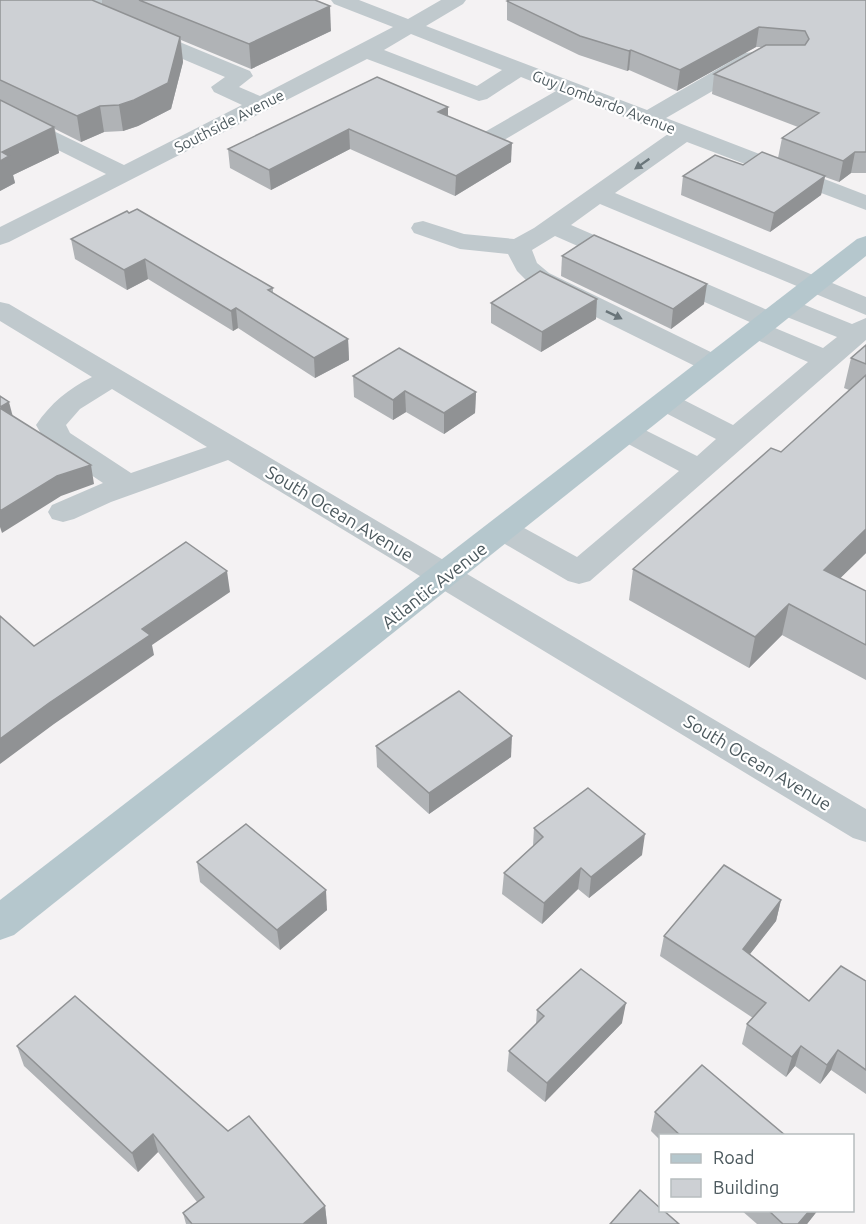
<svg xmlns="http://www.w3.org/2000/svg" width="866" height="1224" font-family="Ubuntu,sans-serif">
<rect width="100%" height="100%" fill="#f4f2f3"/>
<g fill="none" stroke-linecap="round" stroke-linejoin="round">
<g fill="#c0c9cd" fill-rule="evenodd">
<path d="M81,0H109L106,4L97,8L250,71L253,76L239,87L260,96L393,27L334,4L331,0H359L408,19L441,0H466L463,4L426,26L647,110L745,53L753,52L761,53L764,58L761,63L666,118L866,195V210L687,142L615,193L866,297V315L600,204L571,225L779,315L782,321L775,328L823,348L837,337L777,313L773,307L777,301L786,299L795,301L852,324L866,318V340L590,581L579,584L568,581L493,537L488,530L493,523L504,520L515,523L577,557L679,471L617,438L612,432L617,426L627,423L637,426L697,456L716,439L656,408L652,402L656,396L666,393L676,396L733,425L808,362L748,336L744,330L752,323L555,236L532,250L537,263L549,273L723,358L727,364L723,370L713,372L703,370L531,285L517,271L508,254L460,249L414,233L411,228L414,223L423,221L464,234L514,239L534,228L668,134L575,98L499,143L491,145L483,143L479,138L483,133L556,91L521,77L487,99L479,101L367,59L9,242L0,245V227L106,174L0,121V105L124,165L242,105L214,92L211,87L225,77L72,12L69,8L72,4ZM411,34L502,70L477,86L384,50Z"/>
<path d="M0,302L9,304L866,809V842L853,838L228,460L111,502L74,519L63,522L52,519L48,512L52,505L103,483L48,446L36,425C51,403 68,389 92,377L0,321ZM112,389L207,447L131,473L70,433L66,425L80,409Z"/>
</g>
<polygon fill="#b5c7cd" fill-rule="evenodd" points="866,236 866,256 14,935 0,940 0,900 857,239"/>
</g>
<g fill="#b0b3b6">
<polygon points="0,0 102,4 102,0 315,0 331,31 251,69 181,40 183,62 171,109 138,126 123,131 104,132 81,142 55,129 59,153 13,175 15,183 0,191"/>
<polygon points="866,0 866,173 851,173 839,182 825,177 821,195 770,232 681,195 683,176 778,158 782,138 798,127 712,94 714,74 762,47 756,47 677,91 629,70 627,71 579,55 507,20 507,1"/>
<polygon points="377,77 448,116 511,162 455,196 350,149 271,190 230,168 228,149"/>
<polygon points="71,239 273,288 273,293 348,339 349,360 315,378 238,328 233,331 148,279 127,290 75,259"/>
<polygon points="562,256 704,304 671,329 561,276"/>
<polygon points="491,303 596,319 541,352 491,323"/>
<polygon points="866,345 866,553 840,578 866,591 866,680 782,635 749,668 629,600 633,569 781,452 849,390 844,388 851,358"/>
<polygon points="353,376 476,392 475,413 444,434 406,412 393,420 354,397"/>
<polygon points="376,746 511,757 429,814 377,767"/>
<polygon points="534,828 642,855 589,898 578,889 542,924 502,894 504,873 533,846"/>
<polygon points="197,862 327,910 280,950 200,882"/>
<polygon points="781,900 776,921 750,954 809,1001 866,981 866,1094 831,1070 820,1084 795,1066 786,1077 742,1044 747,1024 753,1018 660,956 664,936"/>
<polygon points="537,1010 622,1023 545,1102 507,1071 509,1051 536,1024"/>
<polygon points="17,1046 228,1131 325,1206 327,1224 186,1224 183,1213 197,1202 158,1152 138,1172 24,1066"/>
<polygon points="655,1112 786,1136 660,1136 660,1140 651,1131"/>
<polygon points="741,1210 818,1210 807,1224 757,1224"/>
</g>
<g fill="#909294">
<polygon points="330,6 331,31 251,69 249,44"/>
<polygon points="759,27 756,47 677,91 680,70"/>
<polygon points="180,37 183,62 171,109 138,126 123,131 119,105"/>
<polygon points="631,50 629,70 627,71 629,51"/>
<polygon points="100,106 104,132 81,142 77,116"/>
<polygon points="448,107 448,126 438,112"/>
<polygon points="54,127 59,153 13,175 15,183 0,191 0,161 2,152"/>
<polygon points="349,129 350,149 271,190 269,170"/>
<polygon points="512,143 511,162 455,196 456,176"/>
<polygon points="855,152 851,173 839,182 843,161"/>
<polygon points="825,176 821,195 770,232 774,213"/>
<polygon points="145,259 148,279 127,290 124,270"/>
<polygon points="707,284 704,304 671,329 673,309"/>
<polygon points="597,299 596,319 541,352 542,332"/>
<polygon points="236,308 238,328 233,331 231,311"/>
<polygon points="348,339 349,360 315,378 314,358"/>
<polygon points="405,391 406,412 393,420 393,400"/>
<polygon points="476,392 475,413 444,434 444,413"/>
<polygon points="9,402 14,421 0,407"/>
<polygon points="91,465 94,484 61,496 2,533 0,527 0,511 57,476"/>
<polygon points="866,529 866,553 817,601 824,570"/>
<polygon points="227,571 230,592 152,645 154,655 54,724 0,764 0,739 142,629"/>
<polygon points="789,604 782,635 749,668 755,637"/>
<polygon points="512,736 511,757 429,814 429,793"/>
<polygon points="645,834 642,855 589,898 591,877"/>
<polygon points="581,868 578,889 542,924 544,903"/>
<polygon points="326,890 327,910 280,950 277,930"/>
<polygon points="781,900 776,921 738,969 743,949"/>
<polygon points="626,1003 622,1023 545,1102 547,1083"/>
<polygon points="801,1046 795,1066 786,1077 792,1057"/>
<polygon points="838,1050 831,1070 820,1084 827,1065"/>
<polygon points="153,1134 158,1152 138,1172 132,1153"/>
<polygon points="325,1206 327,1224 303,1224"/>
<polygon points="810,1210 818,1210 807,1224 798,1224"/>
</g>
<g fill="#cdd0d4" stroke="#909294" stroke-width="1.5">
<polygon points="0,0 92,0 180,37 168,83 134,100 119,105 100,106 77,116 0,80"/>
<polygon points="139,0 315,0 330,6 249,44"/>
<polygon points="509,0 866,0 866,152 855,152 843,161 782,138 819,113 714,74 766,45 805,45 809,39 805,31 759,27 680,70 631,50 629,51 580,36 507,1"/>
<polygon points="377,77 448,107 438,112 512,143 456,176 349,129 269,170 228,149"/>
<polygon points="0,100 54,127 2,152 9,156 0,161"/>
<polygon points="762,152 825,176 774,213 683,176 715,155 743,165"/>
<polygon points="137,209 273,288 268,290 348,339 314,358 236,308 231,311 145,259 124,270 71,239 127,211 129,213"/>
<polygon points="594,235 707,284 673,309 562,256"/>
<polygon points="540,271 597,299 542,332 491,303"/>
<polygon points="866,345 866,364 851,358"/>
<polygon points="399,348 476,392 444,413 405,391 393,400 353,376"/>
<polygon points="866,375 866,529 824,570 866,591 866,645 789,604 755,637 633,569 771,448 781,452"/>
<polygon points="0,396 9,402 0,407"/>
<polygon points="0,408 91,465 57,476 0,511"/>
<polygon points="186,542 227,571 142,629 150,635 49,703 0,739 0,616 34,646"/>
<polygon points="459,691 512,736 429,793 376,746"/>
<polygon points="588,788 645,834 591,877 581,868 544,903 504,873 543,837 534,828"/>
<polygon points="246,824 326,890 277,930 197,862"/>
<polygon points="724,865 781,900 743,949 809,1001 841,966 866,981 866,1070 838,1050 827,1065 801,1046 792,1057 747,1024 766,1003 664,936"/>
<polygon points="581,969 626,1003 547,1083 509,1051 544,1016 537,1010"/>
<polygon points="75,996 228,1131 249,1116 325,1206 303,1224 192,1224 183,1213 204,1197 153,1134 132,1153 17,1046"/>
<polygon points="702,1065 786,1136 681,1136 655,1112"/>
<polygon points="640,1190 660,1208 660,1210 663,1210 679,1224 610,1224"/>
<polygon points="768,1210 810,1210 798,1224 783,1224"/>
</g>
<defs><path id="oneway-solid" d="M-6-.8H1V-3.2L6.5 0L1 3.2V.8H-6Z" transform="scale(1.5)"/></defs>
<g fill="#69757a">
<use href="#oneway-solid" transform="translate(642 164) rotate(145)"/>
<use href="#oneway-solid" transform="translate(614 315) rotate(26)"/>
</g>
<g text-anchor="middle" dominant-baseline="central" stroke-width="4.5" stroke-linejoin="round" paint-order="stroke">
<g font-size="15" fill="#4c595e" stroke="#fff">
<text transform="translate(604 102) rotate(21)">Guy Lombardo Avenue</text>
<text transform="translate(229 121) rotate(-27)">Southside Avenue</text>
</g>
<g font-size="18" fill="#4c595e" stroke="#fff">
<text transform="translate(340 513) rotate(31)">South Ocean Avenue</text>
<text transform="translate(434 585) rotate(-38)">Atlantic Avenue</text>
<text transform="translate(758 762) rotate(31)">South Ocean Avenue</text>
</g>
</g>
<rect x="659" y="1134" width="195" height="78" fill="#ffffff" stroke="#b7bdbf" stroke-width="1.5"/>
<rect x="671" y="1154" width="30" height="9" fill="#b5c7cd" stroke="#b7bdbf" stroke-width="1.5"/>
<text x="713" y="1164" font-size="18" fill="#4c595e">Road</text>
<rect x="671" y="1179" width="30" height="18" fill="#cdd0d4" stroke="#b7bdbf" stroke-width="1.5"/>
<text x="713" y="1194" font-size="18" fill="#4c595e">Building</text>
</svg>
